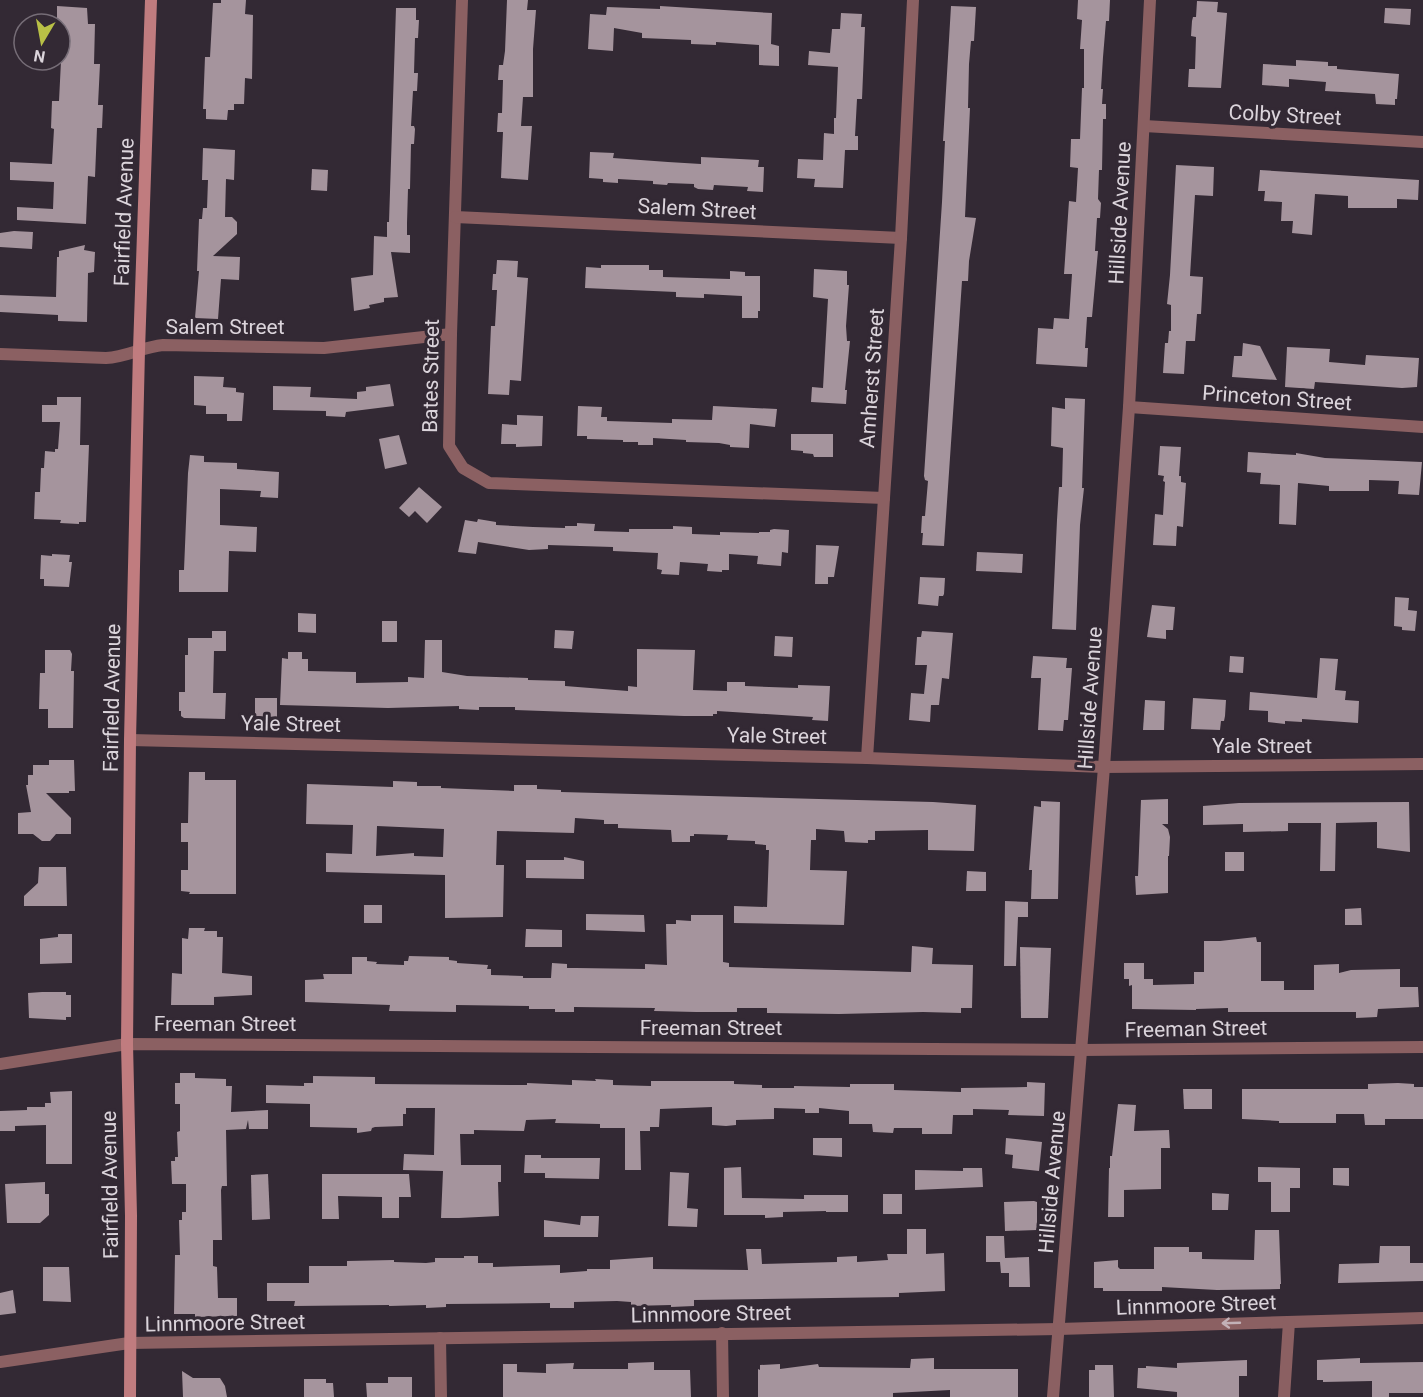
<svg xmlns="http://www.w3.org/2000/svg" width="1423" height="1397" font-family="Roboto,sans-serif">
<rect width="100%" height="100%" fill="#332934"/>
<g fill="#a5949d" fill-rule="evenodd">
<polygon points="221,0 246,0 245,14 253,15 252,79 245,78 244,104 234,104 234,110 228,110 227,120 206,119 206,109 203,109 205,57 210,57 213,3 221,3"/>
<polygon points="507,0 528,0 527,10 536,10 533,49 533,97 523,97 521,126 532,126 528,180 501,178 503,132 497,132 498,113 502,113 503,80 498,80 499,65 503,65 505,51"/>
<polygon points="1078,0 1110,0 1109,21 1106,21 1103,57 1101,89 1103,89 1102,104 1106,104 1106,119 1103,119 1102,170 1099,170 1098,199 1101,203 1100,218 1097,218 1095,251 1098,251 1092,317 1087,317 1085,348 1088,348 1087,367 1036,364 1038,328 1053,329 1054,318 1069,319 1072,274 1064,274 1069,201 1076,202 1078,168 1070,167 1071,139 1080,139 1082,88 1084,88 1084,49 1080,49 1082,20 1077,19"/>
<polygon points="1197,1 1218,2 1217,12 1227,13 1221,88 1188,87 1189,69 1195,69 1196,37 1191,36 1192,21 1193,17 1196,17"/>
<polygon points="57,6 87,8 88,24 95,24 94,64 100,64 98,105 103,105 102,128 97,128 95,177 88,176 86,224 17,220 17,207 53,209 54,182 10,180 10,162 52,164 54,129 51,128 52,101 59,101 61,61 60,24 57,24"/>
<polygon points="660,6 772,13 771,44 779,46 779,66 759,65 759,45 716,42 716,45 691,44 691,40 642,38 642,33 614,28 613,51 588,49 590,14 606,15 607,7 660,9"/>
<polygon points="951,6 976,7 974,41 971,41 969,64 968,108 970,108 965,217 976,218 969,261 968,281 962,281 944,546 922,545 923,533 921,533 922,516 925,516 928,481 925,480 924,476 942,202 945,141 943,141"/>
<polygon points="396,8 416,8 416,20 419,20 418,38 415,38 414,73 418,73 417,91 413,91 411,126 414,126 415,129 414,144 411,144 410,189 408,189 407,223 407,235 410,235 410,253 391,252 398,297 384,298 384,302 369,305 370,308 354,311 351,278 373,275 374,236 387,237 387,222 389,222"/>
<polygon points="1385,8 1411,9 1410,25 1384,23"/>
<polygon points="841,13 862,14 861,27 865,27 862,99 857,99 855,136 858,136 858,150 845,150 843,188 814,187 815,179 797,178 798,159 823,160 824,133 834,134 834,118 836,118 838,67 808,65 809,51 830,53 832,29 840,29"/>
<polygon points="1296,60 1328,62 1328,66 1337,66 1337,69 1399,74 1397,99 1395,99 1395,105 1376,104 1375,94 1325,91 1326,82 1289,79 1289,87 1262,85 1263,64 1296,66"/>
<polygon points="203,148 235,150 234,180 226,179 225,217 232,217 237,222 237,234 213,256 240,257 239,280 221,279 218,319 195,318 199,271 197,271 199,219 202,219 203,208 207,208 208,180 202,180"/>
<polygon points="590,152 614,153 613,158 668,162 701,164 701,157 759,160 758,167 764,167 763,192 747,191 748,187 714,185 713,190 698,189 694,187 694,184 668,183 667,185 653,184 653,181 618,179 618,183 603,182 603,179 589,178"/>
<polygon points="1176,165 1214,167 1213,196 1195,195 1190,276 1203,277 1201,314 1197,314 1195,341 1186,341 1184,374 1163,373 1165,343 1168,343 1169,331 1171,331 1171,305 1167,304 1170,275"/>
<polygon points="312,169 328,170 327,191 311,190"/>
<polygon points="1260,170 1419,180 1418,200 1397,199 1397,208 1348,208 1348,196 1315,194 1312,235 1292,233 1293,221 1281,221 1282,202 1264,201 1265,191 1258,191"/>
<polygon points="14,231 33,232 32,249 0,247 0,233"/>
<polygon points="85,245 84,250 95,252 94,272 88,273 87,322 58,321 58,315 0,312 0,295 56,297 57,257 59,257 59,251"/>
<polygon points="497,260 518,261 517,277 528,278 521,381 510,380 509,395 488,394 491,326 495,326 497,290 492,290 493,274 496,274"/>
<polygon points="601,265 649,265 649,270 663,270 663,277 730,279 730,271 745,272 745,276 760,276 760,311 758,311 758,318 742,318 742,296 704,294 704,298 676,297 676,292 585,288 586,267 601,268"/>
<polygon points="814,269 847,271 847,285 849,285 846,326 847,341 850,341 845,390 847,390 846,404 811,402 812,387 823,388 828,299 813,297"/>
<polygon points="1243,343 1260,346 1277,380 1232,377 1234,356 1242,356"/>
<polygon points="1287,347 1330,349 1329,362 1365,365 1366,355 1419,358 1417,387 1402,388 1315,382 1314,389 1285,387"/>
<polygon points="194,376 224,377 223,387 236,388 236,392 244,393 242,421 227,421 227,414 206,414 206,406 194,405"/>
<polygon points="390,384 394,406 346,412 345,417 326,416 326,411 273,410 273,386 311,387 310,397 357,399 357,392 366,391 366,387"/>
<polygon points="57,397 81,397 80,445 89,445 86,522 79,522 79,524 60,523 61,520 34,519 35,492 40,492 41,468 44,468 45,451 55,452 55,449 58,449 60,422 42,422 42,405 57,405"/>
<polygon points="1065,398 1085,399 1082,488 1084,488 1080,525 1076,630 1052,629 1057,520 1059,487 1062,487 1063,448 1051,446 1052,407 1065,409"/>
<polygon points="578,406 602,407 601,417 607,417 607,421 672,423 672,419 712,420 713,406 777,409 775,427 750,424 749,448 730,447 730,445 719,443 686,442 686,440 653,438 653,445 638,445 638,442 623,442 623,440 587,439 587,436 577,436"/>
<polygon points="517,415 543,416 542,446 516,447 516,444 501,444 502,424 517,425"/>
<polygon points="791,434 833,434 833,457 814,457 813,454 803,453 803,451 791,450"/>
<polygon points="399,435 407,464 385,469 379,439"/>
<polygon points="1160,446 1181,447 1179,476 1181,476 1181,482 1186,483 1183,527 1177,526 1176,546 1153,545 1155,514 1163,515 1165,482 1163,481 1164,476 1158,475"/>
<polygon points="1248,452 1296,455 1296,453 1325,458 1422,462 1419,495 1398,494 1399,481 1369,480 1369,491 1329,491 1329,486 1298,483 1296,525 1279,524 1280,485 1260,484 1261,473 1247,472"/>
<polygon points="190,455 204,456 204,462 237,463 237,469 279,472 278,498 260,497 261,491 220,489 220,525 257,527 256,552 229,551 228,592 179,592 179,570 184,570 188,473"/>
<polygon points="419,487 442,507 427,523 415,511 409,517 399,508"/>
<polygon points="478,519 496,522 496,525 533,527 565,528 565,526 577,526 577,523 595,524 594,531 629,532 629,529 673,529 673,526 692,527 692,534 720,535 720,532 759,533 759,532 770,532 770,530 774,529 789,530 788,553 782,552 781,566 757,564 758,556 729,554 729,570 722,570 722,572 707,571 708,564 680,562 679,575 661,574 662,570 657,569 658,553 613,551 613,547 548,545 548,549 529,550 478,542 476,554 458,552 465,520 477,522"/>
<polygon points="816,545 839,546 834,577 828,577 828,584 815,584"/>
<polygon points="977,552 1023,554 1022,573 976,571"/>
<polygon points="52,554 70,555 69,562 72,562 69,587 44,586 44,579 40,579 41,555 52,556"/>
<polygon points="920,577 945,578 944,594 943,596 939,596 938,606 918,604"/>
<polygon points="1395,597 1409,598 1408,610 1417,611 1415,631 1402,630 1402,627 1394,626"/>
<polygon points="1152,605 1175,607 1173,630 1166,630 1166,639 1147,637"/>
<polygon points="298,613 316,614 316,633 298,632"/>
<rect x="382" y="621" width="15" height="21"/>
<polygon points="555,630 574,631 572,649 554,648"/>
<polygon points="212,631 226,631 226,651 214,651 213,693 226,693 225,719 184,718 181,716 181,711 179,711 179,692 185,692 185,655 188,655 188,638 212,638"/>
<polygon points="922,631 953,633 949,679 942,678 939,705 931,705 930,722 909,720 911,693 924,694 927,665 915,665 917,637 921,637"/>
<polygon points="775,636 793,637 792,657 774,656"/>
<polygon points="425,640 442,640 442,672 467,676 528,678 528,680 565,681 565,686 628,691 628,686 637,687 637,649 695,650 693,690 727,691 727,682 745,682 745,686 798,688 798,685 830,686 828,721 812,720 813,717 717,711 717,714 713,714 713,716 684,716 515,710 515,707 479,707 479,710 459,709 459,706 388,708 280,705 282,658 288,659 288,652 302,652 302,659 308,659 308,671 356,672 356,683 408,682 408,677 424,678"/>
<polygon points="45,650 70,650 72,654 71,671 74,671 73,728 48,728 48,709 39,709 40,673 45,673"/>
<polygon points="1033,656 1067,658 1066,668 1072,668 1068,720 1064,720 1063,731 1038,730 1041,678 1031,678"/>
<polygon points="1230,656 1244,657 1243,673 1229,672"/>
<polygon points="1320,658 1338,659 1335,690 1346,691 1345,700 1359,701 1358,723 1302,719 1302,722 1285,721 1285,724 1268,722 1268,711 1249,710 1250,692 1317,698"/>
<polygon points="255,698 277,698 277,717 255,716"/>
<polygon points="1193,698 1226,700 1225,716 1224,721 1221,721 1220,730 1191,729"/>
<polygon points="1145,700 1165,701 1164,730 1143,730"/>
<polygon points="49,760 74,760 75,791 69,791 69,793 46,793 71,818 71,834 56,834 50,841 42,841 33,834 18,834 18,813 31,812 26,785 28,785 28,775 33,775 33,765 49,765"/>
<polygon points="189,772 205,772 205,780 236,780 236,894 189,894 190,892 181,891 181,870 188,870 188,842 181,842 181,823 188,823"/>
<path d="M393,781L417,782V786H441V788L514,791V785H537V789L561,790V792L933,802L976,805L974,851L928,850V830L875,831V840H868V843L845,842L844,831L816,829V840H811L810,870L847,871L844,925L734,923V906L767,907L769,850H766V845L755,844V841L727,840L728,835L694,834V836H690V842H672L671,830L618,828V824H604V820L575,818L574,833L497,831L496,865H504L503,917L445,918V875L326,872V853L352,854L353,825L306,824L307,784L393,787ZM377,826L444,829L443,857L414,856V853L376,856Z"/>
<polygon points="1168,799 1168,824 1162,824 1168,829 1170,837 1169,856 1168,856 1168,893 1136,895 1135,876 1138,876 1141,800"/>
<polygon points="1041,801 1060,802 1058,899 1031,899 1032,870 1029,870 1034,806 1041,807"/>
<polygon points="1409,802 1410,852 1377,848 1377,822 1336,823 1335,871 1320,871 1321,823 1288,823 1288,831 1243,832 1243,824 1203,825 1203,806 1239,803"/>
<rect x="1225" y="852" width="19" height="19"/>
<polygon points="564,857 584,861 584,879 526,878 526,860 564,860"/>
<polygon points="39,867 66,867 67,906 24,906 24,896 38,883"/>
<polygon points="967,871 986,872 986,891 966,891"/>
<polygon points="1005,901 1028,902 1028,917 1018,917 1016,966 1004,966"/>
<rect x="364" y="905" width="18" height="18"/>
<polygon points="1361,908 1362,925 1345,925 1345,909"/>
<polygon points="586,914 644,915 645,932 586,930"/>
<polygon points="691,915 723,915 723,962 729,963 729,967 911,972 912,946 933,948 932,964 973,965 972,1008 961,1008 961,1013 923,1012 839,1014 767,1013 767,1008 737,1008 737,1012 696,1012 654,1011 655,1008 574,1007 574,1012 555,1012 555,1009 529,1009 529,1006 456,1005 456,1012 389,1011 390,1005 305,1002 305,980 324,979 323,974 352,974 352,957 367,957 367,961 377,962 376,964 404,965 404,961 408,961 409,956 449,957 449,960 457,961 457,963 488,965 487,969 491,969 491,975 523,976 523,978 551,978 552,963 567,964 567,968 576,968 645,969 645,964 667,965 666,924 676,924 676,920 691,921"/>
<polygon points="189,928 205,928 204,931 217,931 217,937 223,937 222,973 252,976 252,995 214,997 214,1005 171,1005 172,973 182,974 182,938 188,939"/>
<polygon points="526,929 562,930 562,947 525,947"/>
<polygon points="58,934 72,934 72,963 40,964 40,939 58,937"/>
<polygon points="1256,937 1257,942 1261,942 1261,981 1284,981 1284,990 1314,990 1314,965 1339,964 1339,973 1351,970 1400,969 1400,987 1418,987 1419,1007 1378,1009 1377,1017 1356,1018 1356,1012 1228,1012 1228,1008 1196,1009 1196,1010 1132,1009 1132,985 1129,986 1129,979 1124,979 1124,963 1144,963 1144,979 1153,979 1153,985 1194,984 1194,972 1204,972 1204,941 1220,941"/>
<polygon points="1020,947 1051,948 1048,1018 1021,1018"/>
<polygon points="42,992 66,992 66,995 71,995 71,1017 66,1017 66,1020 29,1018 28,993"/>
<polygon points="180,1073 195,1073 195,1078 226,1079 226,1086 232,1086 231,1112 268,1110 268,1129 249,1129 248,1120 246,1129 226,1130 227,1186 222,1186 221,1190 222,1240 213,1240 213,1266 217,1267 218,1298 237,1298 237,1316 195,1317 195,1314 174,1314 175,1255 180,1255 179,1220 182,1220 182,1212 186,1212 186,1184 172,1184 171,1161 175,1161 175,1157 178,1157 177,1132 180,1131 180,1104 175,1104 175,1083 180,1083"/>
<polygon points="313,1076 375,1077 375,1084 527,1085 527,1083 572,1085 572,1080 596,1081 595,1079 613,1080 613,1085 651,1086 651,1081 734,1081 734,1084 762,1085 762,1088 794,1088 794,1086 850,1087 850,1084 894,1084 894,1090 961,1092 961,1088 1027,1087 1027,1082 1045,1083 1044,1116 1008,1115 1009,1110 973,1109 973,1115 953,1115 952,1134 922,1134 922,1128 894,1128 893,1133 873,1132 872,1124 849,1124 849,1111 819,1108 819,1113 805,1113 805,1109 774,1108 774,1119 736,1120 736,1125 726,1126 712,1125 712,1107 660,1109 659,1127 650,1127 650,1131 640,1131 641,1170 625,1170 625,1128 600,1128 600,1124 555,1123 556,1119 526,1120 524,1131 474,1130 474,1134 460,1134 461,1165 501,1165 501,1182 498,1182 499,1216 459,1218 441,1218 443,1171 403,1170 404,1154 434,1155 435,1108 406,1108 406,1114 403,1114 403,1126 375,1127 372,1128 371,1131 357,1133 357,1128 310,1127 310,1104 266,1103 266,1085 304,1086 304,1083 313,1083"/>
<polygon points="1398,1083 1414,1084 1414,1087 1423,1087 1423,1119 1385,1119 1385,1125 1365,1125 1364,1114 1336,1114 1336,1123 1279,1123 1279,1121 1242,1119 1242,1089 1368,1089 1368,1084"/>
<polygon points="1183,1089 1212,1089 1212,1109 1184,1109"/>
<polygon points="72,1091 72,1164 46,1164 46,1125 15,1126 15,1131 0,1131 0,1111 27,1110 27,1107 45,1107 45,1103 51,1103 50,1092"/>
<polygon points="1118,1104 1136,1105 1134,1131 1169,1130 1170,1148 1161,1148 1161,1189 1124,1190 1124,1217 1108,1217 1109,1168 1110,1168 1110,1156 1112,1156"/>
<polygon points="813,1138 842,1138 842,1157 813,1155"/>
<polygon points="1006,1138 1042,1142 1039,1171 1012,1168 1013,1155 1005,1154"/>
<polygon points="525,1155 541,1155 541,1158 600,1158 599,1179 545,1178 545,1173 524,1173"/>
<polygon points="741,1167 742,1198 804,1199 804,1195 848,1195 848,1212 826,1212 826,1211 783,1212 783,1217 765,1218 765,1215 724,1215 724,1168"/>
<polygon points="1258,1167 1300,1168 1300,1188 1290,1188 1290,1212 1271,1212 1271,1182 1258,1182"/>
<polygon points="963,1168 982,1168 983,1187 915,1190 915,1170 963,1171"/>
<polygon points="1333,1168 1349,1168 1349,1186 1333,1185"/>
<polygon points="670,1172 689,1173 687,1208 698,1209 697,1227 668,1226"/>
<polygon points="268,1174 270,1219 252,1220 251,1175"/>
<polygon points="322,1174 409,1174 411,1197 399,1197 399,1218 382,1218 382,1197 338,1196 339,1219 322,1219"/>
<polygon points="45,1182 45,1194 49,1194 49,1215 40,1223 7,1223 5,1184"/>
<polygon points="1212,1193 1229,1194 1228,1210 1212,1210"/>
<rect x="883" y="1194" width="19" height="20"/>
<polygon points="1034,1201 1037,1202 1037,1230 1005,1231 1004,1202"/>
<polygon points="581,1216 599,1216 598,1237 544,1237 544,1220 580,1225"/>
<polygon points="907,1229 926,1229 926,1254 944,1253 945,1291 899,1293 899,1297 694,1300 694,1306 671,1307 671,1305 631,1306 631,1302 617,1301 574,1302 574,1308 550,1308 550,1303 446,1304 446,1307 426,1308 426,1305 389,1306 389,1305 294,1306 295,1301 267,1301 267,1283 309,1283 309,1266 347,1266 347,1261 394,1260 394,1262 426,1263 435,1262 435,1258 464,1258 464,1256 478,1256 478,1263 493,1263 493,1267 560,1265 560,1273 587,1271 587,1269 610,1269 610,1260 653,1257 653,1269 748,1270 746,1249 761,1249 762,1264 837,1262 837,1257 857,1256 857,1262 888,1260 887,1254 907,1254"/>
<polygon points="1255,1230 1279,1230 1281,1284 1280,1284 1280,1289 1217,1290 1162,1287 1162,1291 1103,1291 1103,1288 1094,1288 1094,1262 1118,1260 1118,1267 1120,1269 1154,1269 1154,1247 1189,1247 1189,1252 1202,1252 1202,1259 1254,1260"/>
<polygon points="986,1236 1004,1236 1005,1258 1029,1257 1030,1287 1009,1287 1009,1273 1001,1273 1000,1262 986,1262"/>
<polygon points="1380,1246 1410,1246 1410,1263 1423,1263 1423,1281 1338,1283 1339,1264 1379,1263"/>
<polygon points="43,1267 69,1267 71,1302 43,1301"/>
<polygon points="13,1290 16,1313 0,1315 0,1293"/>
<polygon points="934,1358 934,1369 1018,1369 1018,1397 950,1397 950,1390 893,1393 893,1397 758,1397 758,1369 760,1370 760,1365 780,1364 780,1369 818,1364 819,1367 910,1368 911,1359"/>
<polygon points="1360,1358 1360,1363 1423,1362 1423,1393 1389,1393 1389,1397 1372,1397 1372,1381 1323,1382 1323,1380 1317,1380 1317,1360"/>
<polygon points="1247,1360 1247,1376 1239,1376 1239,1397 1177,1397 1177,1392 1137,1388 1138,1368 1146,1368 1146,1366 1177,1368 1177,1363"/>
<polygon points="654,1362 654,1370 690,1370 691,1397 503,1397 503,1364 517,1364 517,1372 546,1373 546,1364 574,1363 573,1369 628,1369 628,1363"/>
<polygon points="1095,1365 1113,1365 1114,1397 1089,1397 1089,1370 1095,1370"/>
<polygon points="182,1371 193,1378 220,1378 225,1386 227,1397 183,1397"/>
<polygon points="388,1377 412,1377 412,1397 367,1397 366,1383 388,1383"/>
<polygon points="304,1379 326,1379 326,1383 333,1383 334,1397 304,1397"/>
</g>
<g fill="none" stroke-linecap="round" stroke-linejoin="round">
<g stroke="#8b6062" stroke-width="12">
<polyline points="462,0 451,334 449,446 463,468 489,483 884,498"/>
<polyline points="1144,126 1423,142"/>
<polyline points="455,217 901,238"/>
<path d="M0,354L106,358C126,357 143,347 163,345L324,348L451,334"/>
<polyline points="1129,407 1423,427"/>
<polyline points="130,740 867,758 1104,767 1423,764"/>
<polyline points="867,758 901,238 913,0"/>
<polyline points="0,1064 127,1044 1082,1050 1423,1047"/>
<polyline points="722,1333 723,1397"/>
<polyline points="440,1338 441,1397"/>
<polyline points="0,1362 129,1343 1059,1329 1423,1318"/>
<polyline points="1053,1397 1104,767 1129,407 1150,0"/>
<polyline points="1284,1397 1289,1322"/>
</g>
<polyline stroke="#c07c7f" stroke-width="12" points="130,1397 131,1216 127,1044 130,740 139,350 151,0"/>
</g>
<defs><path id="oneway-shaft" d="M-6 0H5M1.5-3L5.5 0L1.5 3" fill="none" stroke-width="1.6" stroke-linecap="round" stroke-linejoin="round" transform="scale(1.5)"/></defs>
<use stroke="#c3b1b7" href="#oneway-shaft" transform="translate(1231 1323) rotate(178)"/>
<g text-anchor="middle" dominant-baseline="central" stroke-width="6" stroke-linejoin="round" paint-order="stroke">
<g font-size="21" fill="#dbd4db" stroke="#332934">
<text transform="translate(1285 115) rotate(3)">Colby Street</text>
<text transform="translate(697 209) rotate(3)">Salem Street</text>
<text transform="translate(124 212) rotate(-88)">Fairfield Avenue</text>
<text transform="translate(1120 213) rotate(-87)">Hillside Avenue</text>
<text x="225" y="327">Salem Street</text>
<text transform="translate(431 376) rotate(-89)">Bates Street</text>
<text transform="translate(872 378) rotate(-86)">Amherst Street</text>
<text transform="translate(1277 398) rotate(4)">Princeton Street</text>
<text transform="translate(112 698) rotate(-89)">Fairfield Avenue</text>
<text transform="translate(1090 698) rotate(-86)">Hillside Avenue</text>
<text transform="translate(291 724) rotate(1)">Yale Street</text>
<text transform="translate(777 736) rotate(1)">Yale Street</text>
<text x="1262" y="746">Yale Street</text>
<text x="225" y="1024">Freeman Street</text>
<text x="711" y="1028">Freeman Street</text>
<text transform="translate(1196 1029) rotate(-1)">Freeman Street</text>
<text transform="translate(1052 1182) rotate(-85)">Hillside Avenue</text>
<text transform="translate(110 1185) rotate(-91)">Fairfield Avenue</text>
<text transform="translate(1196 1305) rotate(-2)">Linnmoore Street</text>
<text transform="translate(711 1314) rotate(-1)">Linnmoore Street</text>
<text transform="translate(225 1323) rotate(-1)">Linnmoore Street</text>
</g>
</g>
<g transform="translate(42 42) rotate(190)"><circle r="28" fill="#332934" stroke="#766d77" stroke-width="1.5"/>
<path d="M0-4.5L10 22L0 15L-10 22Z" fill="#b9c046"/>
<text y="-9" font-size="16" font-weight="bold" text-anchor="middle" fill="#dbd4db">N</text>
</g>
</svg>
